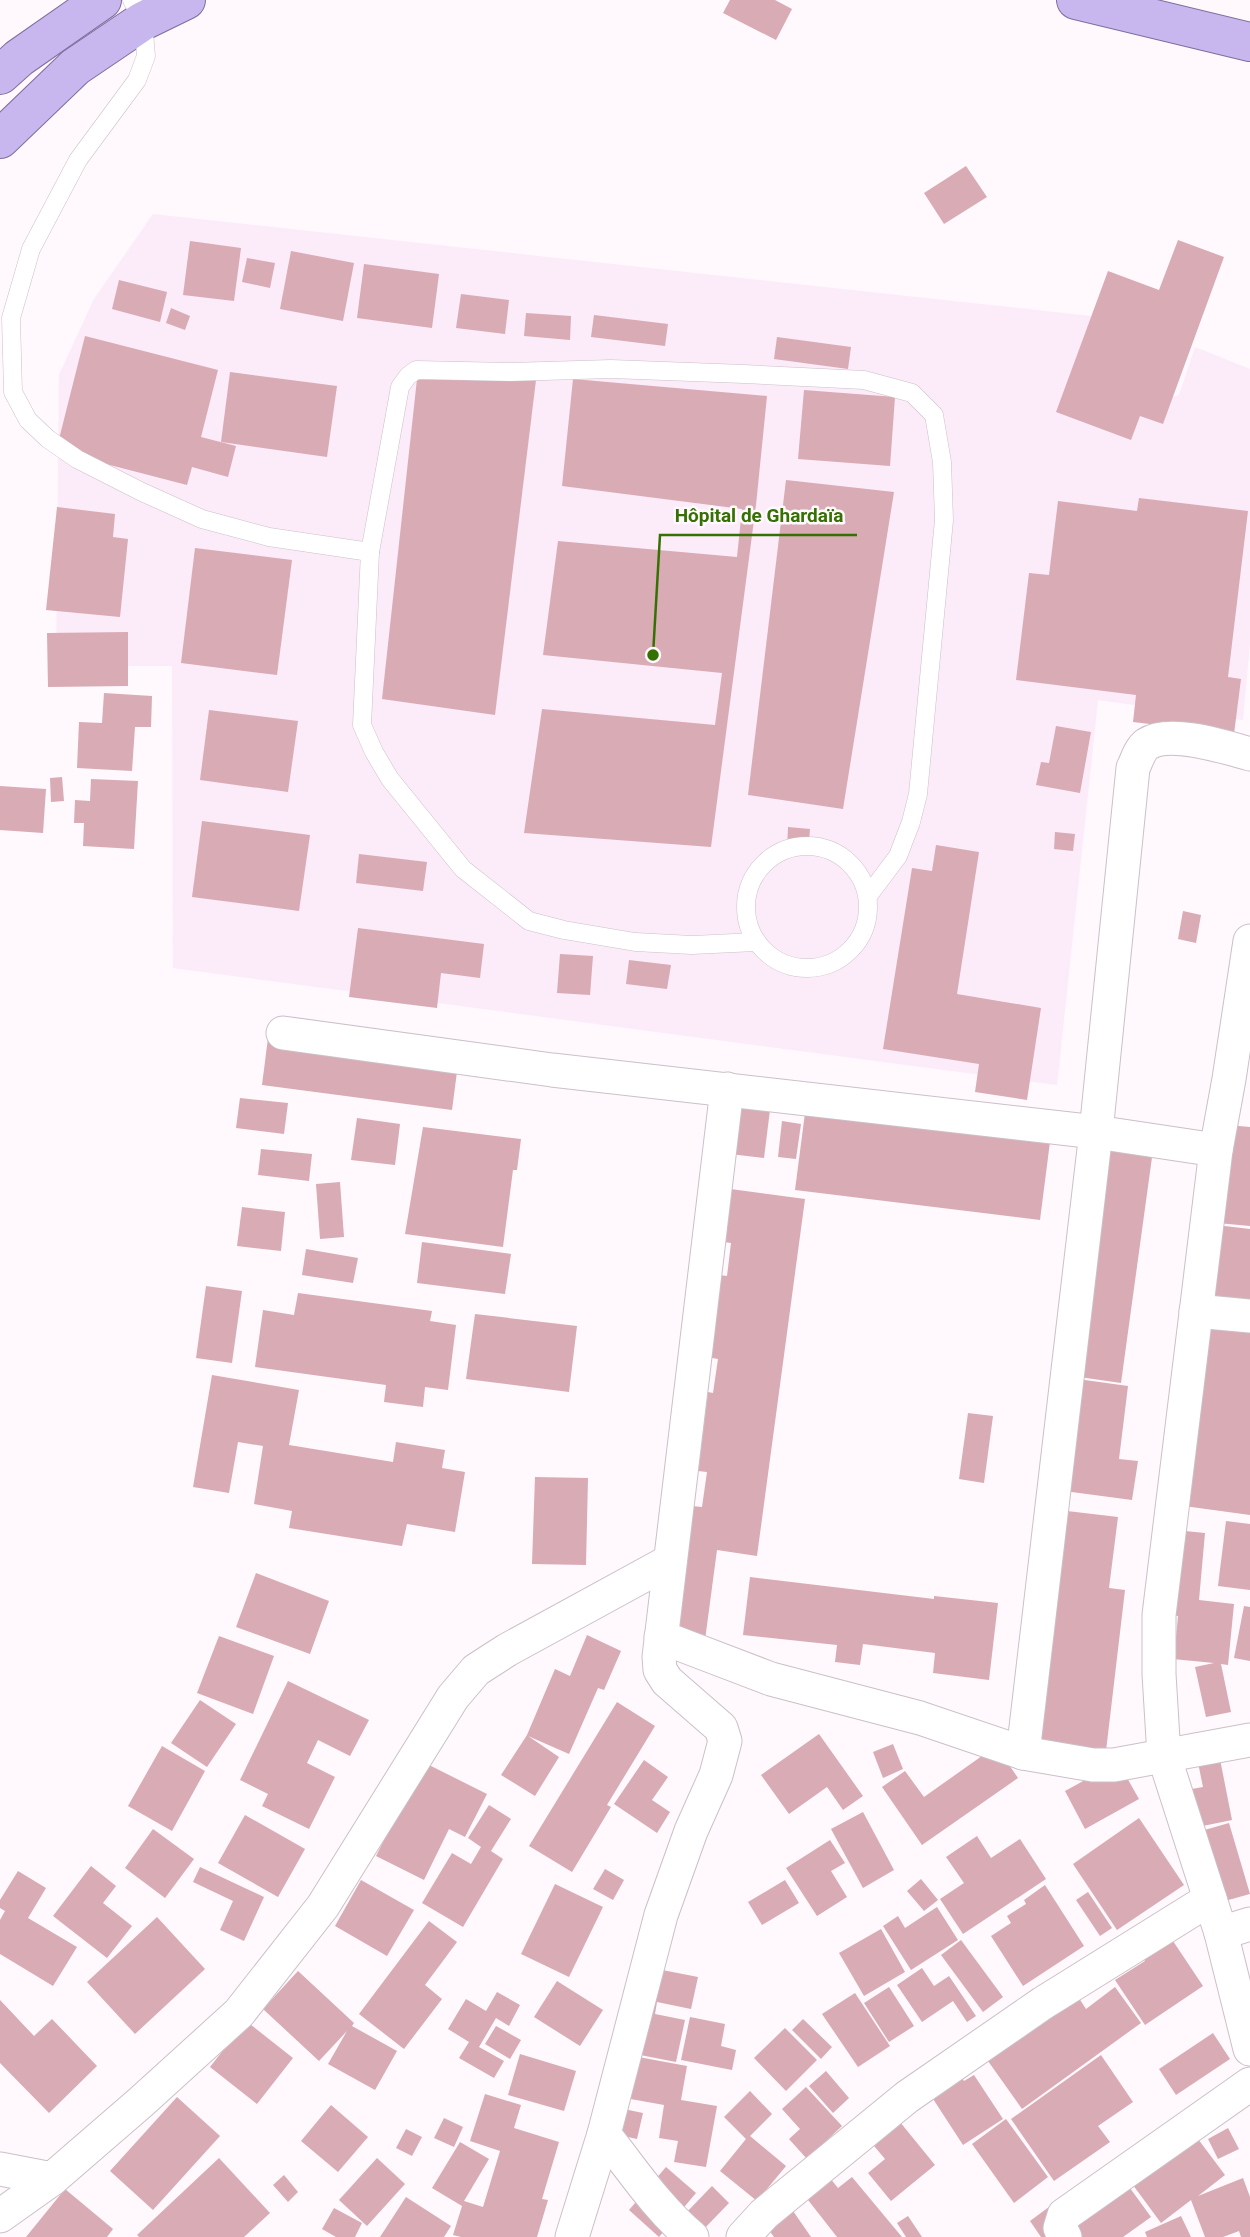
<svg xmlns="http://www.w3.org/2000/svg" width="1250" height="2237" font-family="Roboto,sans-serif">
<rect width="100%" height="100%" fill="#fff8fd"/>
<polygon fill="#fcebf9" points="153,214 1100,317 1147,406 1179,395 1195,347 1250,369 1250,644 1243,720 1098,700 1057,1085 173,968 172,666 56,666 59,375 94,299"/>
<g fill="#d9abb5">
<polygon points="730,0 775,0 792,9 776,40 723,13"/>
<polygon points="966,166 987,197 944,224 924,193"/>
<polygon points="1178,240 1224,257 1163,424 1140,416 1131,440 1056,412 1108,271 1159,290"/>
<polygon points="190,241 241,248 234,301 183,295"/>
<polygon points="291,251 354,263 343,321 280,309"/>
<polygon points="247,258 275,263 270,288 242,282"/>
<polygon points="364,264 439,274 432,328 357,318"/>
<polygon points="119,280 167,292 160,322 112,309"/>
<polygon points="461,294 509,300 505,334 456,328"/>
<polygon points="171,308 190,316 185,330 166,323"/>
<polygon points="526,313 571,316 570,340 524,336"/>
<polygon points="594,315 668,324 665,346 591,337"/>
<polygon points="85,336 218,370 201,437 236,446 228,477 192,467 187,485 56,451"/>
<polygon points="777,337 851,347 848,369 774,359"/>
<polygon points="230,372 337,386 327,457 221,442"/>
<polygon points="417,379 536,380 495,715 382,699"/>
<polygon points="573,379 767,396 756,505 711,847 524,833 542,709 715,725 722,673 543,655 558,541 737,557 742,509 562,486"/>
<polygon points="804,390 895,397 890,466 798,459"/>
<polygon points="786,480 894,492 843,809 748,795"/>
<polygon points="1139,498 1248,511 1228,677 1241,679 1234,734 1133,722 1136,695 1016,680 1029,573 1049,575 1058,501 1137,511"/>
<polygon points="57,507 115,514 113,537 128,539 120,617 46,610"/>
<polygon points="195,548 292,560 277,675 181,663"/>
<polygon points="128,632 128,686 48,687 47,633"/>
<polygon points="104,693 152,696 151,727 135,727 132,771 77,768 79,722 102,723"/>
<polygon points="209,710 298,721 288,792 200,780"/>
<polygon points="1056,726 1091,732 1080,793 1036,785 1041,762 1049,763"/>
<polygon points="62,777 64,801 51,802 50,778"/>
<polygon points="91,779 138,781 134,849 83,846 84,823 74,823 75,800 90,801"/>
<polygon points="0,786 46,789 43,833 0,830"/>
<polygon points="202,821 310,835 299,911 192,897"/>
<polygon points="788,827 810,829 808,853 787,851"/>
<polygon points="1055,832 1075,834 1073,851 1054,849"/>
<polygon points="936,845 979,852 957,994 1041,1008 1027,1100 975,1092 979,1064 883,1049 912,868 932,871"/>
<polygon points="359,854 427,862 423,891 356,883"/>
<polygon points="1183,911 1201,915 1196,943 1178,939"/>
<polygon points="358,928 484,944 480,978 441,973 437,1008 349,997"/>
<polygon points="560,954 593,956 590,995 557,993"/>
<polygon points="629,960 671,965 667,989 626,984"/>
<polygon points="268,1038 458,1064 452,1110 262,1085"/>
<polygon points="240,1098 288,1103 284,1134 236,1128"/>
<polygon points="736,1106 770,1110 764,1158 730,1154"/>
<polygon points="805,1113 1051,1134 1040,1220 795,1190"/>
<polygon points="357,1118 400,1124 395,1165 351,1160"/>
<polygon points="782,1121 801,1124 796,1159 778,1157"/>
<polygon points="1205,1123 1250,1127 1250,1226 1196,1221"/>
<polygon points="423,1127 521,1139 517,1170 513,1170 503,1247 405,1234"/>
<polygon points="1091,1141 1153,1150 1121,1383 1059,1374"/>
<polygon points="261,1149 312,1154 309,1181 258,1175"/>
<polygon points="340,1182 344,1237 320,1239 316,1184"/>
<polygon points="723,1188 805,1199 757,1556 717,1550 705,1640 666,1635 683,1505 702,1507 707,1472 698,1471 708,1392 713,1393 718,1359 701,1356 712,1274 727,1276 731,1243 716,1241"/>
<polygon points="242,1207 285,1212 281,1251 237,1246"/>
<polygon points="1199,1223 1250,1229 1250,1301 1190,1293"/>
<polygon points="422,1242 511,1254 505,1294 417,1283"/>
<polygon points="306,1249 358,1258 353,1283 302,1275"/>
<polygon points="206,1286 242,1291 232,1363 196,1358"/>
<polygon points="298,1293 432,1311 430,1321 456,1325 448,1390 425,1387 423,1407 384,1402 386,1385 255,1367 263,1310 294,1315"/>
<polygon points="475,1314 577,1326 569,1392 466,1379"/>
<polygon points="1186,1321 1250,1330 1250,1515 1162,1503"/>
<polygon points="212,1375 299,1390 289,1445 393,1462 396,1442 445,1450 442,1468 465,1472 455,1532 407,1524 402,1546 289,1528 292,1511 254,1504 263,1446 238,1442 229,1493 193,1487"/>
<polygon points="1063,1377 1128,1386 1119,1459 1138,1461 1132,1500 1049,1489"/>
<polygon points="968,1413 993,1416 984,1483 959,1479"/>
<polygon points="535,1477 588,1478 586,1565 532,1564"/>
<polygon points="1050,1509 1118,1517 1109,1588 1125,1590 1106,1751 1023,1741"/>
<polygon points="1226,1521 1250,1524 1250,1590 1218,1586"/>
<polygon points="1165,1529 1205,1533 1199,1600 1234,1604 1228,1665 1221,1664 1231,1712 1206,1717 1195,1667 1214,1663 1152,1657 1176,1637 1178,1616 1157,1615"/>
<polygon points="256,1573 329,1601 310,1654 236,1627"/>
<polygon points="750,1577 934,1599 934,1596 998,1603 989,1680 933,1673 935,1653 863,1644 860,1665 835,1662 837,1645 743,1635"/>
<polygon points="1244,1606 1250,1607 1250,1661 1234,1658"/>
<polygon points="587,1635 621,1651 604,1690 598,1688 569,1754 528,1736 559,1757 535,1796 501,1775 527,1735 555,1669 570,1676"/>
<polygon points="219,1636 274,1656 253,1714 197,1693"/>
<polygon points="288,1681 369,1720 350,1756 318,1740 307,1763 335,1777 309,1829 262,1806 268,1794 240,1780"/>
<polygon points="200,1700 236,1724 207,1767 171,1743"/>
<polygon points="617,1702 655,1726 607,1805 611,1807 572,1872 529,1846"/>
<polygon points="819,1734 863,1796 843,1810 827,1787 789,1814 761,1775"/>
<polygon points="893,1744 903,1769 883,1778 873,1752"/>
<polygon points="1217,1744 1232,1820 1193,1828 1186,1790 1203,1787 1195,1748"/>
<polygon points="162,1746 205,1771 172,1831 128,1806"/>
<polygon points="996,1746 1018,1778 922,1845 882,1787 905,1771 924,1797"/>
<polygon points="644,1760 668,1777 652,1800 670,1812 657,1833 614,1804"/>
<polygon points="423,1762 487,1794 465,1837 449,1829 424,1880 376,1856"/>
<polygon points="1118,1762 1139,1799 1085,1829 1065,1791"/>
<polygon points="489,1805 511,1819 491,1851 503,1859 463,1927 422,1903 452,1853 471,1864 481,1847 468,1838"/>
<polygon points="863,1812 894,1870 863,1888 831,1829"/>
<polygon points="245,1815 305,1849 278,1897 218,1863"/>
<polygon points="1139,1818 1184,1885 1117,1930 1073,1864"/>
<polygon points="1229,1823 1250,1894 1214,1904 1194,1833"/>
<polygon points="153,1829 194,1859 165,1898 125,1868"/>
<polygon points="977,1836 991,1858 1020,1839 1046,1879 963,1934 940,1899 964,1883 946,1857"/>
<polygon points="830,1840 845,1863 831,1871 847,1897 817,1916 786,1868"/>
<polygon points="91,1866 116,1886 103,1903 132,1926 107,1958 53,1916"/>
<polygon points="200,1867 264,1897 244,1941 220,1930 233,1901 193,1882"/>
<polygon points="605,1869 624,1880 613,1900 593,1889"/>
<polygon points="18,1871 46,1888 28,1918 77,1947 53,1986 0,1954 0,1920 5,1911 0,1908 0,1900"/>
<polygon points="921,1879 938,1900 924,1911 907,1891"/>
<polygon points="361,1880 414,1910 387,1956 335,1926"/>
<polygon points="785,1880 799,1903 762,1925 748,1902"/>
<polygon points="555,1884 603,1907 569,1977 521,1954"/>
<polygon points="1045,1885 1084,1946 1023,1986 991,1936 1011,1923 1007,1916 1026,1904 1024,1900"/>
<polygon points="1088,1892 1112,1928 1100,1936 1076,1900"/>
<polygon points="937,1907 958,1940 911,1970 883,1926 898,1916 905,1928"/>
<polygon points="157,1917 205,1969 135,2034 87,1982"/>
<polygon points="429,1921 457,1942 425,1985 442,1999 404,2049 359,2014"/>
<polygon points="1161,1923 1203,1986 1145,2025 1115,1980 1145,1961 1133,1943"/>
<polygon points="881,1929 905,1972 864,1996 839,1953"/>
<polygon points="961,1940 1003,1997 983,2012 941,1955"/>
<polygon points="652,1968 698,1977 691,2009 657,2002 655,2014 685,2020 676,2062 625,2052"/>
<polygon points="922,1968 934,1986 949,1976 976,2016 967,2022 953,2001 922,2022 897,1985"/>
<polygon points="298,1971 354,2023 352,2026 397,2051 375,2090 328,2064 347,2031 319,2061 263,2009"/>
<polygon points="557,1981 603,2010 580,2046 534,2017"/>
<polygon points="889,1987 914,2026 889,2042 864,2003"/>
<polygon points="1115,1987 1141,2023 1022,2109 983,2054 1073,1989 1086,2009"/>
<polygon points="497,1992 520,2005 509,2026 496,2018 479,2047 504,2061 494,2078 459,2058 469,2042 448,2029 466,1999 486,2011"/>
<polygon points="855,1993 890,2046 858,2067 822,2014"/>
<polygon points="0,2000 34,2036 52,2019 97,2066 49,2113 0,2063"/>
<polygon points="690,2017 725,2024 721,2046 736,2050 732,2070 681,2060"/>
<polygon points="803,2019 832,2047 821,2059 792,2030"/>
<polygon points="246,2021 293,2058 257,2104 210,2067"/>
<polygon points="496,2026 521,2040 510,2059 485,2044"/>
<polygon points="785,2028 817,2060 786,2091 754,2058"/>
<polygon points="1213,2033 1230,2059 1176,2095 1159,2069"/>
<polygon points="520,2054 576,2071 564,2111 508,2095"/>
<polygon points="622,2054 687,2066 681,2100 717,2106 706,2167 674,2162 678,2141 659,2138 664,2105 625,2098"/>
<polygon points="1101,2055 1133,2102 1098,2126 1110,2142 1054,2181 1011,2119"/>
<polygon points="954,2065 964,2081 974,2075 1003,2119 963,2145 924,2085"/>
<polygon points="826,2071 849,2098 833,2113 809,2086"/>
<polygon points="806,2087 842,2126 807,2159 789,2139 800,2129 782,2109"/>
<polygon points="750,2091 772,2114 750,2136 786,2166 757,2201 720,2171 746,2139 724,2117"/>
<polygon points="485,2094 521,2105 514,2128 559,2142 542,2199 548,2200 537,2237 461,2237 453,2235 462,2206 432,2188 460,2142 489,2159 464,2201 483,2207 500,2151 470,2141"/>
<polygon points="177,2097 220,2136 153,2210 110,2171"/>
<polygon points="331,2105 368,2137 338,2172 301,2141"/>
<polygon points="619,2108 643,2113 637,2139 614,2134"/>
<polygon points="891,2111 935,2165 891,2201 868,2173 885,2159 864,2134"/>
<polygon points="444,2118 463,2127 454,2147 434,2138"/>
<polygon points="1006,2119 1048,2177 1014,2203 972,2144"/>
<polygon points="1228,2128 1239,2149 1218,2159 1208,2139"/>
<polygon points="406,2129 422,2137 412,2156 396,2148"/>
<polygon points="1198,2139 1225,2175 1198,2196 1243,2178 1250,2197 1250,2237 1241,2237 1239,2231 1223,2237 1205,2237 1191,2200 1161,2223 1116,2162"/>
<polygon points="219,2158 270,2213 244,2237 139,2237 137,2235"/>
<polygon points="377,2158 405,2184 367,2226 339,2200"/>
<polygon points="666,2167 696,2193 659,2237 629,2210"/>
<polygon points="1103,2167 1118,2190 1127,2184 1151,2217 1123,2237 1041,2237 1030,2221"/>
<polygon points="825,2172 838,2188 852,2177 902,2237 837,2237 801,2191"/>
<polygon points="284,2175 298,2192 288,2202 273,2185"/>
<polygon points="712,2186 729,2203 701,2232 684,2215"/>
<polygon points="65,2189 113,2229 107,2237 26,2237"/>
<polygon points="406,2197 451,2226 444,2237 380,2237"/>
<polygon points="334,2208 362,2223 355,2237 336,2237 322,2229"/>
<polygon points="791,2208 811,2237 774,2237 766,2226"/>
<polygon points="908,2216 922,2237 906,2237 897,2223"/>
<polygon points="1181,2216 1191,2237 1147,2237 1145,2232"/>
</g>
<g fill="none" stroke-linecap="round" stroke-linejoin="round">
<g stroke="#cbc0c9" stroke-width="19">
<g id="service">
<polyline points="132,0 143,21 146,56 137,80 78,160 31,249 11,318 13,392 28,420 48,439 77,459 142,492 202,519 269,537 370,552"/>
<circle cx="807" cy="907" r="61"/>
<polyline points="756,942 692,945 635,942 564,930 529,921 463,869 390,779 374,752 362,725 370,552 400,387 408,376 416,370 510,372 611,369 744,374 864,380 912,393 934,415 942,462 944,520 918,794 911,822 898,856 868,896"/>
</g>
</g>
<g stroke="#cbc0c9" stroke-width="35">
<g id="minor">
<polyline points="1250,941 1229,1079 1216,1150 1159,1615 1159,1674 1164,1756 1221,1933 1250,2049"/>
<polyline points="283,1033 552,1070 1096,1132 1216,1150"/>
<polyline points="1196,1311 1250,1316"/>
<polyline points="661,1637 771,1679 920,1718 1023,1753 1093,1765 1114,1765 1250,1740"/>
<path d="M1023,1753L1096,1132L1133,768C1137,760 1140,749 1147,744C1170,729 1225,747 1250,754"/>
<polyline points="1221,1933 1250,1924"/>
<path d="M604,2134C631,2168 658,2209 692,2237"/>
<polyline points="0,2169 52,2179"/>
<polyline points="0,2216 52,2179 141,2102 239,2013 323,1906 453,1697 476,1670 507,1650 670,1561"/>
<polyline points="572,2237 604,2134 661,1915 691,1831 716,1775 725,1741 721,1728 667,1681 660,1670 659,1657 727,1089"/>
<polyline points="743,2237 764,2214 907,2097 1043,2003 1210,1899"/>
<polyline points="1065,2237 1060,2228 1064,2215 1250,2084"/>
</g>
</g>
<g stroke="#7e6e9d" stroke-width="40">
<g id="trunk">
<polyline points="1076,0 1250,42"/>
<polyline points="0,75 19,58 102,0"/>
<polyline points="0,139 75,67 143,21 186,0"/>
</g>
</g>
<use href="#service" stroke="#fff" stroke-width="18"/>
<use href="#minor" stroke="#fff" stroke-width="33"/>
<use href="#trunk" stroke="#c8b6ee" stroke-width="38"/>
</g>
<path fill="none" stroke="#357102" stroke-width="2.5" d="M653 655L660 535H857"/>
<circle fill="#357102" stroke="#fff8fd" stroke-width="2.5" cx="653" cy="655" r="7"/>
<g font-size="19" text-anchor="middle" font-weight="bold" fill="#357102" stroke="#fff8fd" stroke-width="5" stroke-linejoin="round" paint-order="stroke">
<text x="759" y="522">Hôpital de Ghardaïa</text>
</g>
</svg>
